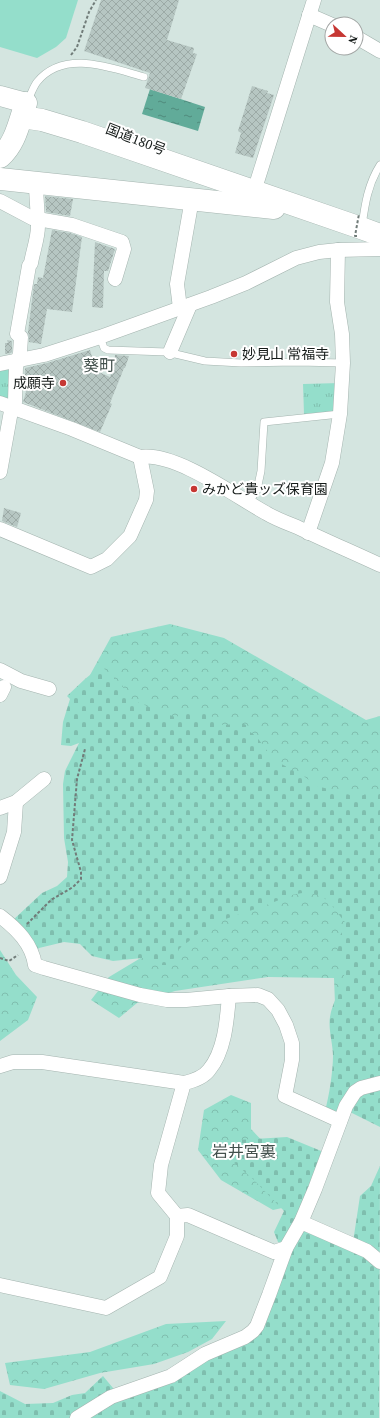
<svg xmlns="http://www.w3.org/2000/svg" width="380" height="1418" font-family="'Source Serif 4','Noto Sans JP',serif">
<defs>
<pattern id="grass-tufts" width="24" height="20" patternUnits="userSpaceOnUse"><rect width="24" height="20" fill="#94decb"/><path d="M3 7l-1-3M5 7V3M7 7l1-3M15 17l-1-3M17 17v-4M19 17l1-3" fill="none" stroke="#7fbeae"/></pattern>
<pattern id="forest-crowns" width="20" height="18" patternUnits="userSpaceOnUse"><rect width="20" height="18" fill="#94decb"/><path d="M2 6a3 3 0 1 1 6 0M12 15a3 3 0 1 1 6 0" fill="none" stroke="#7fbeae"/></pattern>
<pattern id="cemetery-stones" width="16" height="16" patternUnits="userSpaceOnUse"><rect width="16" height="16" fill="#94decb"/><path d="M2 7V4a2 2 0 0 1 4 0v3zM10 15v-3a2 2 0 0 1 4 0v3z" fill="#7fbeae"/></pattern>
<pattern id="water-ripples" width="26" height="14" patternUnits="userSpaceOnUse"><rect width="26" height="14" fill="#61ab99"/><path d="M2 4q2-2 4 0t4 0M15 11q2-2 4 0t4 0" fill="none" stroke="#4f8a7c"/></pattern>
<pattern id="building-cross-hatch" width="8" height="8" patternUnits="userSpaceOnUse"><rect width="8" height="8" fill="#b6c6c2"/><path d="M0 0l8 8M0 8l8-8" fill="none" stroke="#9caaa6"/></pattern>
</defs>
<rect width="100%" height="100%" fill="#d4e5e0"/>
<g fill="url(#grass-tufts)">
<polygon points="14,368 12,402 0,398 0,369"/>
<polygon points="340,383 337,411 304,414 303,384"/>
</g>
<g fill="url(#forest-crowns)">
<polygon points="170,624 224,638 366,720 380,716 380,1043 336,1029 334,978 268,977 175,991 137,1003 119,1018 91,1000 109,977 149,953 119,707 90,675 111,637"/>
<polygon points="0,950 16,975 37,997 28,1020 0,1041"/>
<polygon points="231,1095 251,1103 251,1129 269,1148 291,1206 273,1210 221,1180 198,1150 204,1110"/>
<polygon points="226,1321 212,1339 188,1352 154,1364 100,1373 44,1389 10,1385 5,1363 90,1352 166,1324"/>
</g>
<g fill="url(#cemetery-stones)">
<path d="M101,666L122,685L129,699L175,717L203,710L209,712L217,725L244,724L250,727V732L256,736L268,752L272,759L302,775L317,786L358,797L375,791L380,788V1080L358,1085L339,1116L325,1111C329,1097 333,1071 333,1056C333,1044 328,1029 330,1017C332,1003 341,990 344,976C346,963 335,954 338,941C339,934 346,930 345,922C336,912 329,897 315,894C301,890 287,897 274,902C243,915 215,917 189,941C185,944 180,947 178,951C175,955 173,960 171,965H161L142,958L113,961L92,956L80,944L64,942L39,948L35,953L13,920L42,893L57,886L67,877L68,862L64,838L63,784L65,771L79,743L71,746L61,745L63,722L70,699L67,696L85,679Z"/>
<polygon points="380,1086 380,1127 350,1112 361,1092"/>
<polygon points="287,1137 326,1153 299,1218 353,1242 360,1196 371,1186 380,1166 379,1418 0,1418 0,1391 25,1404 53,1403 72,1395 85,1393 103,1376 123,1400 202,1360 248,1341 291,1247 278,1242 274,1232 284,1211 254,1180 230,1159 237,1140"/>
</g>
<polygon fill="#94decb" points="0,0 78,0 66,38 56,47 37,58 0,47"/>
<polygon fill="url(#water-ripples)" points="150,89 205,107 198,131 142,114"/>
<g fill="url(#building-cross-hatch)">
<polygon points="101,0 179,0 167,40 194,48 193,53 197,54 181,99 145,88 150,73 84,51"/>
<polygon points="252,86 268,91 267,93 274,95 253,158 235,153 241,133 238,131"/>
<polygon points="45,196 73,199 70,216 46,212"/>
<polygon points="52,230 70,233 82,237 72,312 47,309 41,344 29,342 29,337 28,332 34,284 37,284 38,277 43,278"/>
<polygon points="95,242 115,249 108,271 104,271 103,308 92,307"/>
<polygon points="7,340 12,341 12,352 11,353 5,354 5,343 8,343"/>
<polygon points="90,350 93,360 90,368 110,377 114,365 115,355 129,356 125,368 124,368 110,403 112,404 100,432 23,402 26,392 24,386 25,368 47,363"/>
<polygon points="4,508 21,513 17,527 2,521"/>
</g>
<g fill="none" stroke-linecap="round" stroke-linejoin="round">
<g stroke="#a4b4af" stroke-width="8">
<g id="service">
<path d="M27,101C31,95 33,87 37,82C64,49 111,68 144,77"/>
<path d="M362,226C365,204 368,184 380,165"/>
<polyline points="100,337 104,348 108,350 167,352 205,361 241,363 297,362 343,363"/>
<polyline points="249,502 257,490 261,471 264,422 340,414"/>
</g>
</g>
<g stroke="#a4b4af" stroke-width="15">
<g id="minor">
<polyline points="309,15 332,25"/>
<polyline points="356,37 380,51"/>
<polyline points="252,198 314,0"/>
<polyline points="0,201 32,218 72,225 122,242 124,249 115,279"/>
<polyline points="180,308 177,284 192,199"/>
<polyline points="170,352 190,305"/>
<polyline points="0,364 44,355 100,337 211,297 246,283 296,258 319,252 338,250 380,249"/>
<path d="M0,403L72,429L140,457C176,452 235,496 266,513C276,519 287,523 297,527C324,540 352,552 380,565"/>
<path d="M0,472L11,411L15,402L16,367L20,353L21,337L17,334L29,266L31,263C33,251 38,238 38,226C38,212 36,197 36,183"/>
<polyline points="0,529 91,567 107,559 130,536 146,500 147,491 140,457"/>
<polyline points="308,533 332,463 340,414 343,363 342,334 337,302 338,250"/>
<polyline points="0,670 21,681 49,689"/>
<polyline points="0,695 4,687"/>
<polyline points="0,808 16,802 44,779"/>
<polyline points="0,877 14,832 16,802"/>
<path d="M0,916C17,929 32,944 35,965L44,968L140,995L167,1000H186L229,996L258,995L268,999L278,1010L286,1025L292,1043V1060L285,1096L340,1121"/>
<path d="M0,1066L13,1062H42L184,1083C193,1081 203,1078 209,1070C225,1051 227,1019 229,996"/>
<polyline points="177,1216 188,1215 274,1252 286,1248"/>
<polyline points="301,1222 367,1251 380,1262"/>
<polyline points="0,1285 106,1308 160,1277 177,1236 177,1216 158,1193 161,1165 184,1083"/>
<polyline points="77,1418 111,1397 171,1376 205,1354 245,1337 253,1331 257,1326 269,1295 286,1248 301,1222 315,1189 346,1106 355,1092 361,1088 380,1083"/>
</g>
</g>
<g stroke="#a4b4af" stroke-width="21">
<polyline id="secondary" points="0,96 26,103"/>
</g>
<g stroke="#a4b4af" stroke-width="23">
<g id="trunk">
<polyline points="22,117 42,120 82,132 361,228 380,235"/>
<path d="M0,157C16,143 19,122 26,103"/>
<polyline points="0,179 274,208"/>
</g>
</g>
<g stroke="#717c79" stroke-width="2" stroke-dasharray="3 2" stroke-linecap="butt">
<polyline points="71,55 77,47 89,12 96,0"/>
<polyline points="27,924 51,900 73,887 81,879 81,872 72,840 77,779 85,749"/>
<polyline points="0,958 9,961 18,955"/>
</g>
<use href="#service" stroke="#fff" stroke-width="7"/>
<use href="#minor" stroke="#fff" stroke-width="14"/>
<use href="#secondary" stroke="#fff" stroke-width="20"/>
<use href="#trunk" stroke="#fff" stroke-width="22"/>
<polyline stroke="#717c79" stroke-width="2" stroke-dasharray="3 2" stroke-linecap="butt" points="357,236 355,236 359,214"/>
</g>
<g fill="#c63733" stroke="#fff" stroke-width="1.5">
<circle cx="234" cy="354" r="4"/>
<circle cx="63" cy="383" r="4"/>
<circle cx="194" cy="489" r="4"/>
</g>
<g text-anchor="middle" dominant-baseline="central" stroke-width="4" stroke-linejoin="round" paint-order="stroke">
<g font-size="14" fill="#151b19" stroke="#fff">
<text transform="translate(136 139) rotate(21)">国道180号</text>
</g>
<g font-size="14" fill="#151b19" stroke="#fff" text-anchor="start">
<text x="242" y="354">妙見山 常福寺</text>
<text x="55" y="383" text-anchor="end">成願寺</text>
<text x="202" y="489">みかど貴ッズ保育園</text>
</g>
<g font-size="16" fill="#43514d" stroke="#fff">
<text x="99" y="365">葵町</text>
<text x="244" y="1151">岩井宮裏</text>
</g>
</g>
<g transform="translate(344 36) rotate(112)"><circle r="19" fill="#ffffff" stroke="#a1a4a3"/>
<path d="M0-3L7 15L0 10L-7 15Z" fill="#c63733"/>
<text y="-6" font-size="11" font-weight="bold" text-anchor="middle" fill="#151b19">N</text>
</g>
</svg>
